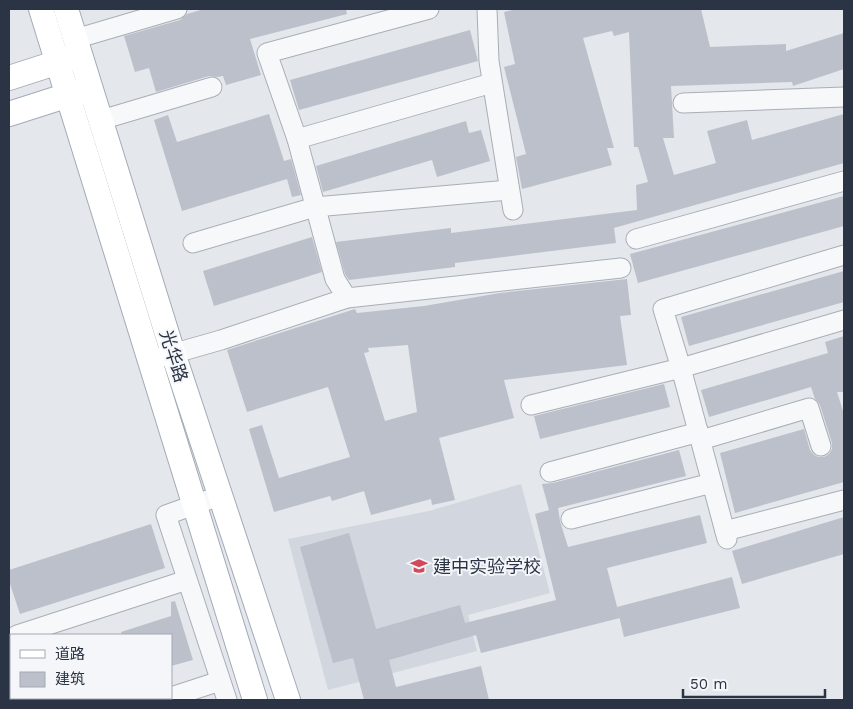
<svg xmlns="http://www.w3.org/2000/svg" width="853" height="709" font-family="'Work Sans','Noto Sans SC',sans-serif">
<rect width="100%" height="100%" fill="#e4e7ec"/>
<polygon fill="#d2d6de" points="521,484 550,593 468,615 477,651 328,690 288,539 429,511"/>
<g fill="#bbc0ca" fill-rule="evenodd">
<polygon points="204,9 346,9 347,14 250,39 261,75 226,85 223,76 217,77 209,76 156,92 149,68 135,72 124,36 180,20 187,14"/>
<polygon points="517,9 701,9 710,47 786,44 786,51 844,33 844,69 793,86 792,82 671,86 674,138 663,138 674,175 716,163 707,131 747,120 752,140 844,114 844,163 614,228 616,243 455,263 455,267 349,280 345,274 336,242 451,228 451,233 637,210 636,185 648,182 638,147 634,147 629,32 614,36 612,31 583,38 614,148 607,148 612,165 522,189 516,157 526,154 504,67 515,64 504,12"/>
<polygon points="470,30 478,61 299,110 290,80"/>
<polygon points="269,114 284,161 291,159 301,195 292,197 287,179 182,211 154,120 168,115 177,142"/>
<polygon points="466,121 469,133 481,130 490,161 437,177 432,160 323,192 316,166"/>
<polygon points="844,196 844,226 638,283 630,254"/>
<polygon points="312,237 322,272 214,306 203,271"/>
<polygon points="844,271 844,302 689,346 681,317"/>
<path d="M627,279L631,315L620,316L627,365L504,380L514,418L439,438L455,500L432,505L431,499L371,515L364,491L332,501L330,496L274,512L249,429L262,425L279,478L350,457L328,387L247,412L227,350L355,309L357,313L424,306L500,293ZM408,345L417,412L385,421L364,353L369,352L368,348Z"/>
<polygon points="844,336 844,392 837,392 844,414 844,482 735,513 720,453 804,429 810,450 813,454 818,457 824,457 829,454 832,449 832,443 820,405 815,399 811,387 709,417 701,390 828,353 825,342"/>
<polygon points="664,384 670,407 540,439 534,416"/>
<polygon points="679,450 686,476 558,508 560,521 568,547 700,515 707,543 607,568 620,618 481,653 476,635 389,660 396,687 481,666 489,700 364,700 353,658 333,663 300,547 349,533 376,629 460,605 465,623 556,600 535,514 549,510 542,484 553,483"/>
<polygon points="844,517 844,554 742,584 732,551"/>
<polygon points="151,524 165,568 20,614 9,581 9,570"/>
<polygon points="732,577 740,608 624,637 617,607"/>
<polygon points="175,601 193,660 171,666 171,635 122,635 121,632 171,616 171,602"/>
</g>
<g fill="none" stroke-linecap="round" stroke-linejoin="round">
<g stroke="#a9aeb7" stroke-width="21">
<g id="minor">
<polyline points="487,9 489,61 513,210"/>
<polyline points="75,39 177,9"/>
<polyline points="683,103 844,97"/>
<polyline points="101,120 212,87"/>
<polyline points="297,139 492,83"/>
<polyline points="636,239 844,181"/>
<polyline points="193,243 315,207 509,190"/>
<polyline points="347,298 335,279 297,139 267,53 429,9"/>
<polyline points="161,357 221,340 347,298 621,268"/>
<polyline points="531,405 681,368 663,309 844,255"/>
<polyline points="701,440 809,408 821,446"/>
<polyline points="550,472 699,432"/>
<polyline points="219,496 166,515 227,700"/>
<polyline points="571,519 712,483"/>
<polyline points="725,531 844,500"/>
<polyline points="727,539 681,368 844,320"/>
<polyline points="17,635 187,580"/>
<polyline points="171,697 220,681"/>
</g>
</g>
<g stroke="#a3abb8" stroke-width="26">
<g id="major">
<polyline points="41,9 255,700"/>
<polyline points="66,9 173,353 288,700"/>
<polyline points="9,78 71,58"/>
<polyline points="9,114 81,91"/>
</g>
</g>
<use href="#minor" stroke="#f7f8fa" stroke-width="19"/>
<use href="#major" stroke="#fff" stroke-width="24"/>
</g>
<defs>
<g id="school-bare" transform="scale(1.35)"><path d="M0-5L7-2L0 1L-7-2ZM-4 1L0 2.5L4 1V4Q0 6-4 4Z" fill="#d1495b" stroke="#f4f6f9" stroke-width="2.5" paint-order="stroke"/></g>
</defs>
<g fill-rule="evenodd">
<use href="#school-bare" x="419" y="566"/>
</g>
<g text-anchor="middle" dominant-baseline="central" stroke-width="4" stroke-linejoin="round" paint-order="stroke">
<g font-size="18" fill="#2b3445" stroke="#f4f6f9">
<text transform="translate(174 356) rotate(72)">光华路</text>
</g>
<g font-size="18" fill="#2b3445" stroke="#f4f6f9" text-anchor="start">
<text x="433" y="566">建中实验学校</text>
</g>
</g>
<rect width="853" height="709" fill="none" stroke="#2b3445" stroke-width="20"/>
<rect x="10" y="634" width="162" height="65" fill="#f4f6f9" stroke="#a4a8b1"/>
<rect x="20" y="650" width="25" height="8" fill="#ffffff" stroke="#a4a8b1"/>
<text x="55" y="659" font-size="15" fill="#2b3445">道路</text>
<rect x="20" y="672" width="25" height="15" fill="#bbc0ca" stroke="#a4a8b1"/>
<text x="55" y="684" font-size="15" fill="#2b3445">建筑</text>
<path d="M683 689v8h142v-8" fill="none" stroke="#2b3445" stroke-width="2.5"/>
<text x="690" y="689" font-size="15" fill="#2b3445" stroke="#f4f6f9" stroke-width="4" paint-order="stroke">50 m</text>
</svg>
